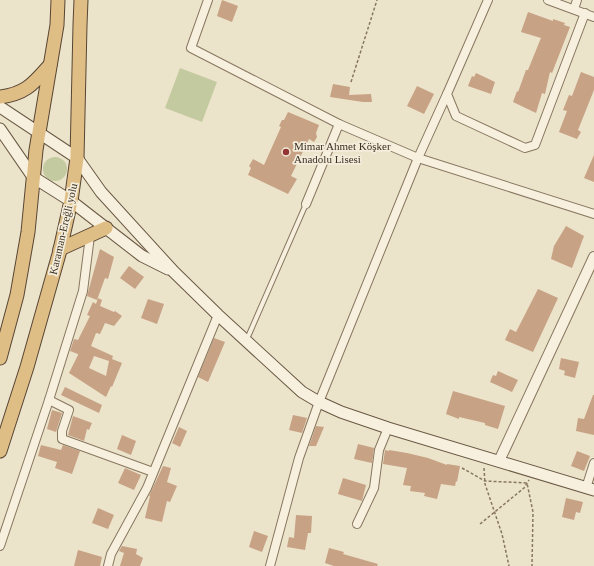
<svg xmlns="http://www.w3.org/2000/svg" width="594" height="566" font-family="Georgia,serif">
<rect width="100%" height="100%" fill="#ece3cb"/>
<g fill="#c4caa0">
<polygon points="180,68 217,82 202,122 165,108"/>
<circle cx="55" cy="169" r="12"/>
</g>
<g fill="#c7a284" fill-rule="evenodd">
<polygon points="222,0 238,6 232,22 217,16"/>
<polygon points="528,12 553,21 553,19 565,23 564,25 570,27 552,73 550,72 545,94 542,93 536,113 513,102 517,91 518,92 526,70 528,70 541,38 521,32"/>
<polygon points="581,72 594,77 594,90 578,130 581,132 577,139 559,132 567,111 563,110 569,95 572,96"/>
<polygon points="476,73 495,82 491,94 468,86 472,76 474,77"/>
<polygon points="333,84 350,87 349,95 371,94 372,102 363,102 330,97"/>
<polygon points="417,86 434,94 424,114 407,106"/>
<polygon points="288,112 319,125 316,133 317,137 314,142 309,139 291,176 297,179 288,194 248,175 251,168 249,166 253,159 264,165 281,127 279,126 282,120 284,120"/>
<polygon points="594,155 594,182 584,178"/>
<polygon points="566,226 584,236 572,268 551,259 554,246"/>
<polygon points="100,249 114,257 108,279 105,278 97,300 87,296"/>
<polygon points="129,266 144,277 135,289 120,278"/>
<polygon points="538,289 558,298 533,352 505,340 510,329 516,332"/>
<path d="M98,298L102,300L100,306L114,312L115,311L122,316L114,326L105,323L100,334L96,333L91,346L113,356L112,359L122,363L112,387L111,386L106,397L69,373L78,355V354L70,351L74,339L78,340L90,316L87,315L93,302L96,304ZM94,356L109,361L106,376L89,368Z"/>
<polygon points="148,299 164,304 157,324 141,318"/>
<polygon points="214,338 225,342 208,382 198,377"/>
<polygon points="561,358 579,362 575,378 564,375 565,371 559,369"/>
<polygon points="498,371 518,380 512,392 490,382 493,375 496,376"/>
<polygon points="65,387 102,405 99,413 61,395"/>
<polygon points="453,391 505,406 498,429 485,425 485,423 459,417 459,419 446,414"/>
<polygon points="593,395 594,395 594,435 576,431 578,418 584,419"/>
<polygon points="52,410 62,413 56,432 47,429"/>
<polygon points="293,415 307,418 302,433 289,430"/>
<polygon points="73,416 92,423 89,430 87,429 84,441 68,435"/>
<polygon points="316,426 324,427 316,446 309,446"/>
<polygon points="179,427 187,431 180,447 172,443"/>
<polygon points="122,435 136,441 131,455 117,449"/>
<polygon points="358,444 374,448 372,463 354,459"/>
<polygon points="41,445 61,450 63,445 80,451 72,474 55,468 57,462 38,456"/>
<polygon points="385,450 389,451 389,450 407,453 428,458 447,465 447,464 460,466 457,482 456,481 455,486 441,484 437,499 424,496 425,493 410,491 411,486 403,485 407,468 383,464"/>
<polygon points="577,451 590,456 584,471 571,466"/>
<polygon points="163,466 171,468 167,482 177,486 170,502 167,501 162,522 145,518 150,496 149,496"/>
<polygon points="125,468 141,475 134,490 118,483"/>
<polygon points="343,478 366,485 362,501 338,494"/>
<polygon points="566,498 583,502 580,513 576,512 574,520 562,517"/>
<polygon points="98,508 114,515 108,529 92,523"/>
<polygon points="296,515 312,516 311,533 308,533 305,550 287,547 289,537 294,538"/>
<polygon points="254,531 268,536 262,552 249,547"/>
<polygon points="122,546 137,549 136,554 143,558 140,566 120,566 124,553 119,551"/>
<polygon points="329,548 344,552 343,554 378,564 377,566 334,566 325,563"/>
<polygon points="78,550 102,557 100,566 74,566"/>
</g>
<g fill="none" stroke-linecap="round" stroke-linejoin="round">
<g stroke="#887760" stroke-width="6">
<polyline id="service" points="247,339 306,204"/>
</g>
<g stroke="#887760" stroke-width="10">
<g id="minor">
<polyline points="208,0 191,48 339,124"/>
<polyline points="488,0 447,94 456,116 525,148 535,145 585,13"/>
<polyline points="548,0 594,17"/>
<polyline points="574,9 577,0"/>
<polyline points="306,204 339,124 418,158 594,214"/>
<polyline points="49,400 69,410 62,431 62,439 153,472"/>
<polyline points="586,488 594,463"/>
<polyline points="357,524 374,488 379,450 388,428"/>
<polyline points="0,546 49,400 83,291 90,236"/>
<polyline points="108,566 111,554 147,488 218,315"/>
<polyline points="270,566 299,458 319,402 418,158 447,94"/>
</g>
</g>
<g stroke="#887760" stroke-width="12">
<polyline id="tertiary" points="499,461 594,257"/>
</g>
<g stroke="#6a5843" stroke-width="13">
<g id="secondary">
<polyline points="0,107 77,158 101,192 174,272 218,315 302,392 319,402 341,412 388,428 594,490"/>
<polyline points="0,129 33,177 71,201 142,256 168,269"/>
</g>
</g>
<g stroke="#574534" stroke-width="15">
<g id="trunk">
<path d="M0,97C26,94 34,83 50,65"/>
<polyline points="60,249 106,228"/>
<polyline points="0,358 17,295 28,232 36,150 57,25 58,0"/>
<polyline points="0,451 27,367 59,254 71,201 77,158 80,25 81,0"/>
</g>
</g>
<g stroke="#887760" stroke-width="1.5" stroke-dasharray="3 2" stroke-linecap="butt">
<polyline points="351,82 377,0"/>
<polyline points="462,468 485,481 527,483 533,512 532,566"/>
<polyline points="484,468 485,484 502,534 509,566"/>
<polyline points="480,524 524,488 529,480"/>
</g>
<use href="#service" stroke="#f7f0de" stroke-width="4"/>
<use href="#minor" stroke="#f7f0de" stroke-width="8"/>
<use href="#tertiary" stroke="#f7f0de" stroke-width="10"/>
<use href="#secondary" stroke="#f7f0de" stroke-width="11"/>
<use href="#trunk" stroke="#dfbe86" stroke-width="13"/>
</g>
<circle fill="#933635" stroke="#f4eddb" stroke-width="1.5" cx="286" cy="152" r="4"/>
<g text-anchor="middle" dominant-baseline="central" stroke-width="3.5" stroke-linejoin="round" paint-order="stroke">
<g font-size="11" fill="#3a2f23" stroke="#f4eddb" text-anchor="start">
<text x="294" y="146">Mimar Ahmet Köşker<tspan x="294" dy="13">Anadolu Lisesi</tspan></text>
</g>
<g font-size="11" fill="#3a2f23" stroke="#f4eddb">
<text transform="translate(63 229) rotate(-77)">Karaman-Ereğli yolu</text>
</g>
</g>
</svg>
